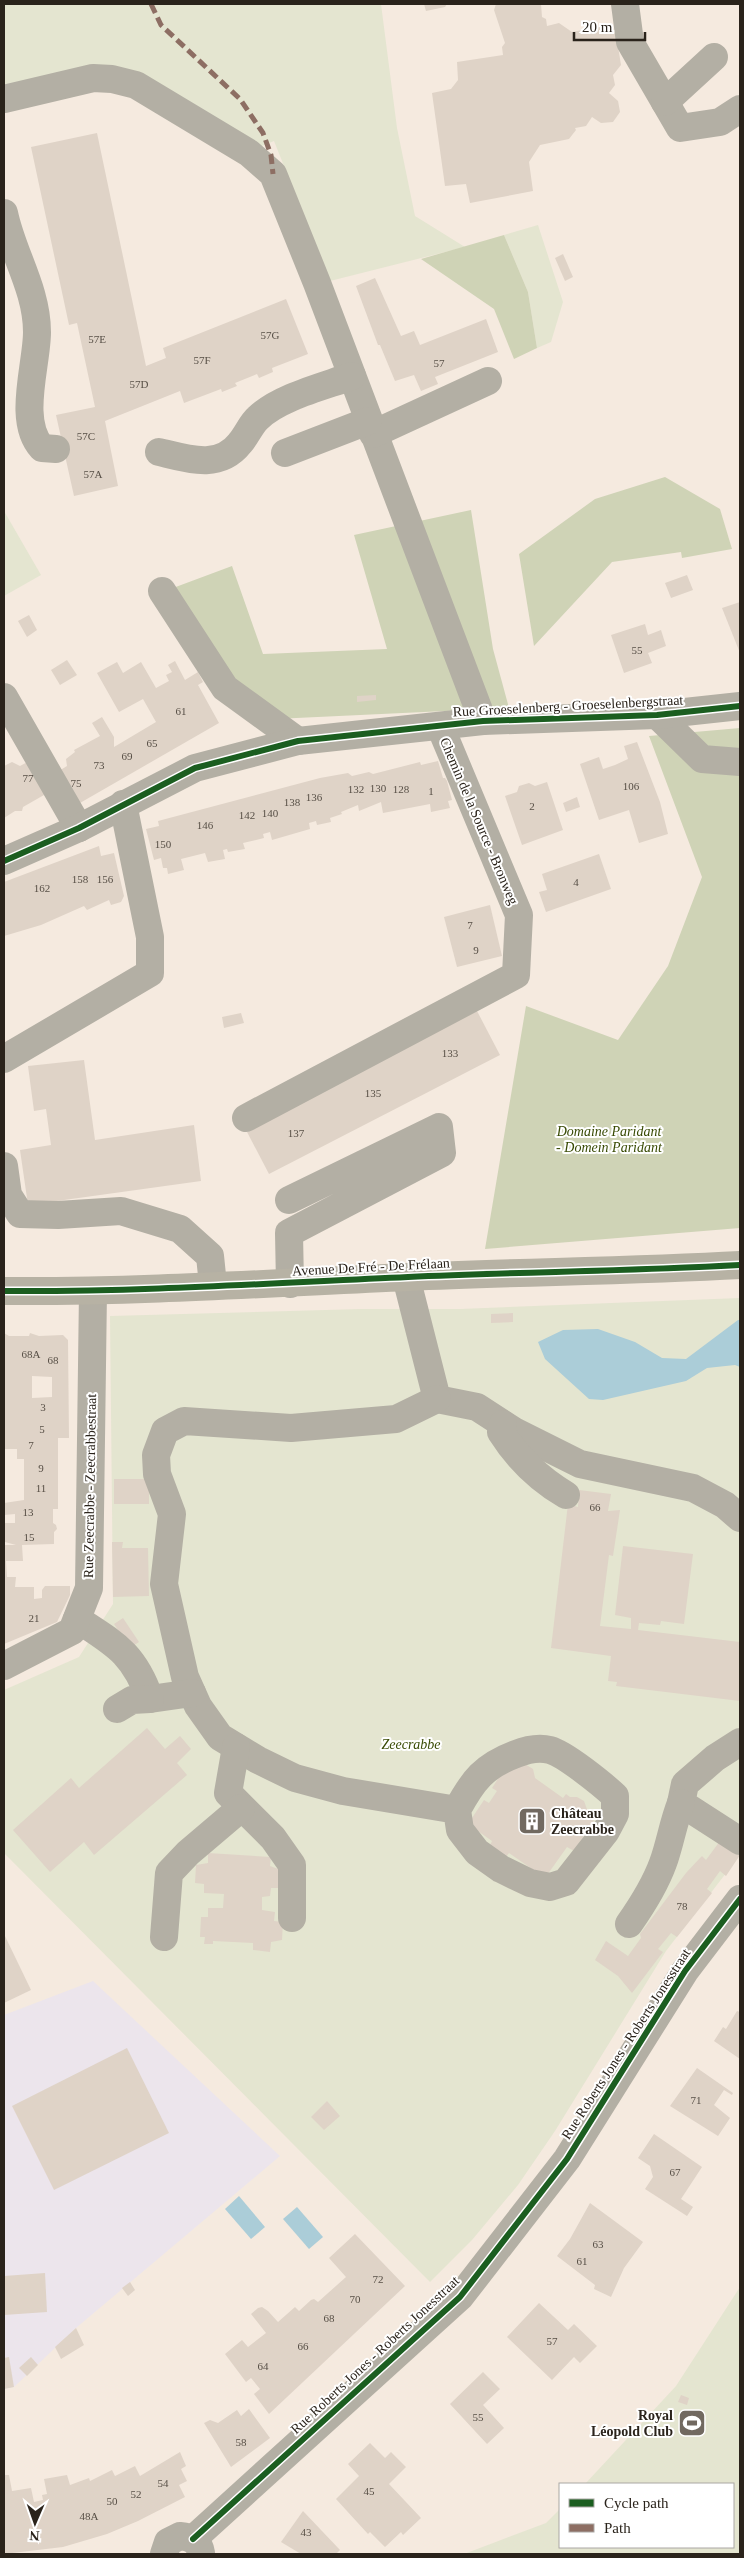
<svg xmlns="http://www.w3.org/2000/svg" width="744" height="2558" font-family="'Times New Roman',serif">
<rect width="100%" height="100%" fill="#f5eadf"/>
<polygon fill="#ece5ec" points="93,1981 280,2156 76,2328 14,2387 4,2389 4,2015"/>
<g fill="#e4e5d0">
<polygon points="4,4 381,4 397,128 415,216 465,247 330,281 274,141 257,148 143,78 4,89"/>
<polygon points="538,225 563,302 551,342 537,348 528,292 504,235"/>
<polygon points="4,511 41,575 4,596"/>
<polygon points="740,1298 740,1855 666,1951 555,2131 518,2185 472,2240 430,2282 4,1853 4,1690 79,1657 113,1604 110,1316 361,1309 460,1309"/>
<polygon points="740,2287 740,2554 464,2554 546,2523 560,2509 560,2547 733,2547 733,2484 585,2484 676,2386"/>
</g>
<g fill="#cfd3b6">
<polygon points="504,235 528,292 537,348 514,359 494,309 421,259"/>
<polygon points="665,477 720,509 732,549 682,558 681,552 612,562 534,646 519,554 595,499"/>
<polygon points="471,510 493,649 509,708 275,719 231,683 173,588 232,566 263,654 387,649 354,535"/>
<polygon points="740,728 740,1228 485,1249 526,1006 618,1040 668,966 702,877 649,736"/>
</g>
<g fill="#abcdd8">
<polygon points="738,1320 740,1320 740,1367 735,1365 707,1368 686,1381 603,1400 589,1399 545,1359 538,1342 563,1330 598,1329 635,1342 662,1358 686,1359"/>
<polygon points="239,2196 265,2227 251,2239 225,2209"/>
<polygon points="297,2207 323,2237 309,2249 283,2219"/>
</g>
<g fill="#dfd3c7" fill-rule="evenodd">
<polygon points="424,4 447,4 445,7 426,11"/>
<polygon points="496,4 541,4 542,17 546,19 547,26 559,23 572,32 605,26 616,34 621,65 613,75 615,85 609,93 618,101 620,112 613,122 601,123 592,117 586,126 575,128 576,130 569,139 540,145 529,162 533,191 470,203 466,184 445,186 432,93 451,89 458,80 457,62 503,55 502,47 505,43 494,10"/>
<polygon points="97,133 146,366 166,358 163,348 286,299 308,354 272,368 273,372 259,378 257,374 235,383 237,386 222,392 221,389 184,403 180,391 105,421 118,486 74,496 56,415 95,407 77,323 69,325 31,147"/>
<polygon points="563,254 573,277 565,281 555,258"/>
<polygon points="375,278 401,336 414,331 420,345 486,319 498,352 435,377 438,384 421,391 414,375 395,381 380,345 378,345 356,286"/>
<polygon points="687,575 693,590 671,598 665,583"/>
<polygon points="740,602 740,653 722,608"/>
<polygon points="29,615 37,630 27,637 18,621"/>
<polygon points="645,624 648,635 661,630 666,646 648,653 652,663 624,673 611,635"/>
<polygon points="67,660 77,675 60,685 51,670"/>
<polygon points="175,661 185,680 198,672 203,682 198,685 219,723 73,807 54,774 67,766 66,759 75,752 74,750 100,736 92,723 102,717 114,737 114,747 156,722 143,699 119,712 97,673 117,662 123,673 141,662 156,688 169,681 166,675 172,672 168,665"/>
<polygon points="376,695 376,700 357,702 357,696"/>
<polygon points="637,742 660,802 668,834 639,843 629,810 599,820 580,764 599,757 603,769 615,765 628,759 624,746"/>
<polygon points="33,759 51,791 23,807 22,811 15,811 4,818 4,766 12,762 20,766"/>
<polygon points="438,761 443,778 445,778 447,781 452,800 448,801 450,808 431,812 430,804 383,813 381,802 359,811 358,805 341,812 342,814 330,818 331,822 317,825 316,821 309,823 310,829 272,840 270,832 263,834 264,838 243,843 245,849 228,852 227,849 223,850 225,859 208,862 205,853 181,859 184,870 168,874 167,868 163,868 161,858 154,860 146,829 159,826 158,821 320,778 348,773 352,776 369,772 373,774 420,762 421,765"/>
<polygon points="547,782 563,830 522,845 505,796 517,792 519,786 529,783 535,786"/>
<polygon points="577,797 580,807 566,812 563,803"/>
<polygon points="99,846 101,856 114,853 124,896 121,902 111,905 109,900 87,910 84,906 41,925 4,936 4,882"/>
<polygon points="599,854 611,889 546,912 539,892 547,890 542,874"/>
<polygon points="490,905 502,956 457,967 444,917"/>
<polygon points="477,1011 500,1055 269,1174 246,1130"/>
<polygon points="241,1013 244,1023 224,1028 222,1017"/>
<polygon points="84,1060 95,1140 194,1125 201,1181 28,1205 20,1150 51,1145 46,1109 34,1111 28,1066"/>
<polygon points="513,1313 513,1322 491,1323 491,1314"/>
<path d="M4,1333L9,1336H29L30,1333L39,1336L63,1335L68,1340L69,1438H58V1509H53V1523L56,1525L57,1529L54,1532V1544L22,1545L23,1561H6L7,1577H16L15,1587H34V1599L42,1598V1590L45,1586H70V1595L57,1622L4,1644V1550L5,1545H16L5,1542L4,1523H15V1514L4,1515V1503L24,1500V1459H17V1449H4ZM32,1376L52,1377V1397L32,1398Z"/>
<rect x="114" y="1479" width="35" height="25"/>
<polygon points="579,1490 611,1494 608,1511 620,1510 613,1556 609,1555 600,1626 631,1629 631,1618 615,1615 623,1546 693,1554 684,1624 661,1621 660,1625 639,1623 638,1630 740,1642 740,1701 616,1686 617,1682 608,1681 611,1656 551,1648 568,1504 578,1507"/>
<polygon points="112,1542 123,1542 122,1548 148,1548 149,1596 113,1597"/>
<polygon points="123,1618 139,1642 130,1648 114,1624"/>
<polygon points="147,1728 165,1749 180,1736 191,1749 177,1763 187,1775 94,1855 84,1842 50,1872 13,1830 71,1778 79,1788"/>
<polygon points="525,1764 533,1769 535,1778 563,1798 566,1794 570,1797 577,1797 584,1801 588,1812 596,1817 574,1851 567,1847 545,1878 509,1853 506,1857 490,1845 492,1841 468,1824 484,1800 489,1803 497,1791 492,1788 505,1768 511,1771 515,1765"/>
<polygon points="720,1841 740,1855 726,1876 720,1871 707,1889 712,1893 677,1937 671,1933 658,1949 663,1952 632,1993 618,1976 595,1960 606,1941 628,1956 641,1938 640,1934 686,1873 700,1858 702,1856 706,1860"/>
<polygon points="208,1853 271,1857 270,1866 281,1870 280,1888 271,1888 270,1896 262,1897 262,1910 275,1912 274,1921 283,1922 282,1940 271,1942 270,1952 253,1950 253,1943 213,1941 213,1944 204,1944 205,1937 200,1937 201,1917 208,1917 208,1908 223,1908 224,1894 204,1893 204,1884 195,1883 196,1865 208,1863"/>
<polygon points="4,1934 31,1990 4,2003"/>
<polygon points="737,2011 740,2012 740,2059 714,2041 723,2027 726,2029"/>
<polygon points="127,2048 169,2133 54,2190 12,2106"/>
<polygon points="697,2068 733,2093 732,2095 724,2090 714,2105 730,2118 718,2136 670,2106"/>
<polygon points="327,2101 340,2116 324,2130 311,2117"/>
<polygon points="654,2134 702,2167 681,2199 693,2207 687,2216 645,2189 653,2177 650,2166 638,2158"/>
<polygon points="590,2203 643,2242 624,2268 611,2297 594,2289 595,2285 557,2256 570,2239"/>
<polygon points="355,2234 405,2286 269,2414 254,2394 260,2389 251,2378 246,2382 225,2354 242,2340 248,2347 266,2333 251,2314 258,2308 262,2307 268,2311 278,2322 295,2307 299,2311 311,2300 314,2299 318,2302 346,2277 329,2258"/>
<polygon points="45,2273 47,2312 4,2315 4,2276"/>
<polygon points="130,2282 135,2290 128,2296 122,2288"/>
<polygon points="539,2303 568,2330 574,2324 597,2346 580,2363 574,2357 552,2380 507,2337"/>
<polygon points="76,2328 84,2345 61,2359 55,2347"/>
<polygon points="9,2357 14,2387 4,2389 4,2358"/>
<polygon points="31,2357 38,2365 27,2376 19,2368"/>
<polygon points="483,2372 500,2389 483,2405 504,2428 487,2444 450,2404"/>
<polygon points="681,2395 689,2398 687,2405 678,2402"/>
<polygon points="249,2409 270,2438 231,2467 204,2423 210,2420 218,2423 237,2410 241,2416"/>
<polygon points="370,2443 385,2458 391,2452 406,2467 389,2484 421,2518 403,2535 401,2532 385,2547 370,2532 368,2534 336,2499 359,2476 348,2464"/>
<polygon points="180,2452 186,2466 181,2469 187,2481 179,2485 185,2497 138,2521 107,2534 63,2547 4,2554 4,2475 9,2475 12,2491 31,2488 34,2502 43,2500 42,2495 47,2494 44,2479 67,2475 70,2485 89,2478 90,2481 112,2470 115,2476 135,2466 140,2476"/>
<polygon points="303,2511 340,2550 336,2554 301,2554 281,2542"/>
</g>
<g fill="none" stroke-linecap="round" stroke-linejoin="round">
<g stroke="#b3afa4" stroke-width="28">
<polyline points="625,4 630,42 680,128 720,122 740,109"/>
<polyline points="4,99 93,78 112,79 136,85 249,153 273,174 317,283 483,721"/>
<polyline points="665,102 714,57"/>
<path d="M4,213C12,253 37,289 37,332C37,365 17,421 42,448L56,449"/>
<polyline points="373,434 488,381"/>
<path d="M159,452C188,459 219,470 240,443C247,435 251,424 258,418C279,397 325,386 352,376"/>
<polyline points="285,453 368,421"/>
<polyline points="162,591 225,688 298,741"/>
<polyline points="4,697 79,828"/>
<polyline points="657,715 702,759 740,762"/>
<polyline points="4,861 79,828 195,768 298,741 483,721 657,715 740,706"/>
<polyline points="4,1059 150,973 150,937 123,804"/>
<polyline points="246,1118 516,975 519,915 440,726"/>
<polyline points="4,1166 8,1195 20,1214 58,1215 121,1211 180,1229 210,1256 213,1285"/>
<polyline points="289,1200 439,1127 442,1153 289,1233 290,1284"/>
<polyline points="406,1277 437,1399 477,1407 514,1431 580,1464 693,1488 725,1505 740,1518"/>
<path d="M437,1399L396,1419L291,1428L184,1421L165,1431L156,1455L157,1474L172,1514L164,1584L185,1677L198,1706L220,1737L258,1760L295,1778L343,1791L457,1810L460,1830L477,1852L501,1869L530,1883L550,1887L566,1882L606,1831L615,1814V1796C602,1784 565,1754 550,1750C538,1747 526,1750 516,1754C484,1766 473,1780 457,1810"/>
<path d="M503,1424L501,1432C518,1459 539,1479 566,1495"/>
<path d="M77,1619C115,1644 134,1653 150,1699L192,1693"/>
<polyline points="4,1666 72,1631 89,1588 93,1291"/>
<polyline points="117,1709 132,1700 150,1699"/>
<polyline points="740,1742 715,1758 685,1784 681,1803 740,1841"/>
<polyline points="236,1747 228,1793 273,1838 292,1865 292,1918"/>
<path d="M629,1924C643,1904 655,1885 663,1863C670,1844 673,1823 681,1803"/>
<polyline points="164,1937 169,1873 188,1853 241,1808"/>
<polyline points="193,2539 460,2297 567,2159 685,1971 740,1899"/>
<path d="M164,2554L168,2542L180,2536C191,2537 199,2541 201,2553"/>
</g>
<path stroke="#b7b2a4" stroke-width="28" d="M4,1291C139,1292 273,1283 408,1277C519,1272 630,1271 740,1265"/>
<polyline stroke="#8d6e63" stroke-width="5" stroke-dasharray="10 5" stroke-linecap="butt" points="151,4 161,25 240,99 263,133 271,155 273,174"/>
<g stroke="#fff" stroke-width="9">
<g id="cycleway">
<polyline points="4,861 79,828 195,768 298,741 483,721 657,715 740,706"/>
<path d="M4,1291C139,1292 273,1283 408,1277C519,1272 630,1271 740,1265"/>
<polyline points="193,2539 460,2297 567,2159 685,1971 740,1899"/>
</g>
</g>
<use href="#cycleway" stroke="#1b5e20" stroke-width="6"/>
</g>
<defs>
<g id="building-square" transform="scale(1.4375)"><rect x="-9" y="-9" width="18" height="18" rx="4" fill="#716960" stroke="#fff"/><path d="M-4-6H4V6H1V3H-1V6H-4ZM-2.5-4.3h1.7v1.8h-1.7ZM.8-4.3h1.7v1.8H.8ZM-2.5-1h1.7V.8h-1.7ZM.8-1h1.7V.8H.8Z" fill="#fff"/></g>
<g id="stadium-square" transform="scale(1.4375)"><rect x="-9" y="-9" width="18" height="18" rx="4" fill="#716960" stroke="#fff"/><path d="M0-5a6.5 5 0 1 0 0 10a6.5 5 0 1 0 0-10ZM-3.5-1.8h7v3.6h-7Z" fill="#fff"/></g>
</defs>
<g fill-rule="evenodd">
<use href="#building-square" x="532" y="1821"/>
<use href="#stadium-square" x="692" y="2423"/>
</g>
<g text-anchor="middle" dominant-baseline="central" stroke-width="4" stroke-linejoin="round" paint-order="stroke">
<g font-size="11" fill="#574f46">
<text x="270" y="335">57G</text>
<text x="97" y="339">57E</text>
<text x="202" y="360">57F</text>
<text x="439" y="363">57</text>
<text x="139" y="384">57D</text>
<text x="86" y="436">57C</text>
<text x="93" y="474">57A</text>
<text x="637" y="650">55</text>
<text x="181" y="711">61</text>
<text x="152" y="743">65</text>
<text x="127" y="756">69</text>
<text x="99" y="765">73</text>
<text x="28" y="778">77</text>
<text x="76" y="783">75</text>
<text x="631" y="786">106</text>
<text x="378" y="788">130</text>
<text x="356" y="789">132</text>
<text x="401" y="789">128</text>
<text x="431" y="791">1</text>
<text x="314" y="797">136</text>
<text x="292" y="802">138</text>
<text x="532" y="806">2</text>
<text x="270" y="813">140</text>
<text x="247" y="815">142</text>
<text x="205" y="825">146</text>
<text x="163" y="844">150</text>
<text x="80" y="879">158</text>
<text x="105" y="879">156</text>
<text x="576" y="882">4</text>
<text x="42" y="888">162</text>
<text x="470" y="925">7</text>
<text x="476" y="950">9</text>
<text x="450" y="1053">133</text>
<text x="373" y="1093">135</text>
<text x="296" y="1133">137</text>
<text x="31" y="1354">68A</text>
<text x="53" y="1360">68</text>
<text x="43" y="1407">3</text>
<text x="42" y="1429">5</text>
<text x="31" y="1445">7</text>
<text x="41" y="1468">9</text>
<text x="41" y="1488">11</text>
<text x="595" y="1507">66</text>
<text x="28" y="1512">13</text>
<text x="29" y="1537">15</text>
<text x="34" y="1618">21</text>
<text x="682" y="1906">78</text>
<text x="696" y="2100">71</text>
<text x="675" y="2172">67</text>
<text x="598" y="2244">63</text>
<text x="582" y="2261">61</text>
<text x="378" y="2279">72</text>
<text x="355" y="2299">70</text>
<text x="329" y="2318">68</text>
<text x="552" y="2341">57</text>
<text x="303" y="2346">66</text>
<text x="263" y="2366">64</text>
<text x="478" y="2417">55</text>
<text x="241" y="2442">58</text>
<text x="163" y="2483">54</text>
<text x="369" y="2491">45</text>
<text x="136" y="2494">52</text>
<text x="112" y="2501">50</text>
<text x="89" y="2516">48A</text>
<text x="306" y="2532">43</text>
</g>
<g font-size="14" fill="#2a231b" stroke="#fff">
<text transform="translate(568 706) rotate(-3)">Rue Groeselenberg - Groeselenbergstraat</text>
<text transform="translate(479 821) rotate(67)">Chemin de la Source - Bronweg</text>
<text transform="translate(371 1267) rotate(-3)">Avenue De Fré - De Frélaan</text>
<text transform="translate(90 1486) rotate(-89)">Rue Zeecrabbe - Zeecrabbestraat</text>
<text transform="translate(626 2044) rotate(-57)">Rue Roberts Jones - Roberts Jonesstraat</text>
<text transform="translate(375 2355) rotate(-43)">Rue Roberts Jones - Roberts Jonesstraat</text>
</g>
<g font-size="14" font-style="italic" fill="#384a03" stroke="#fff">
<text x="609" y="1131">Domaine Paridant<tspan x="609" dy="16">- Domein Paridant</tspan></text>
<text x="411" y="1744">Zeecrabbe</text>
</g>
<g font-size="14" font-weight="bold" fill="#2a231b" stroke="#fff" text-anchor="start">
<text x="551" y="1813">Château<tspan x="551" dy="16">Zeecrabbe</tspan></text>
<text x="673" y="2415" text-anchor="end">Royal<tspan x="673" dy="16">Léopold Club</tspan></text>
</g>
</g>
<rect width="744" height="2558" fill="none" stroke="#2a231b" stroke-width="10"/>
<rect x="559" y="2483" width="175" height="65" fill="#ffffff" stroke="#aaa7a4"/>
<rect x="569" y="2499" width="25" height="8" fill="#1b5e20" stroke="#aaa7a4"/>
<text x="604" y="2508" font-size="15" fill="#2a231b">Cycle path</text>
<rect x="569" y="2524" width="25" height="8" fill="#8d6e63" stroke="#aaa7a4"/>
<text x="604" y="2533" font-size="15" fill="#2a231b">Path</text>
<g transform="translate(35 2523) rotate(182)" stroke="#ffffff" stroke-width="4" paint-order="stroke">
<path d="M0-4L9 19L0 12L-9 19Z" fill="#2a231b"/>
<text y="-8" font-size="14" font-weight="bold" text-anchor="middle" fill="#2a231b">N</text>
</g>
<path d="M574 32v8h71v-8" fill="none" stroke="#2a231b" stroke-width="2.5"/>
<text x="582" y="32" font-size="15" fill="#2a231b" stroke="#ffffff" stroke-width="4" paint-order="stroke">20 m</text>
</svg>
